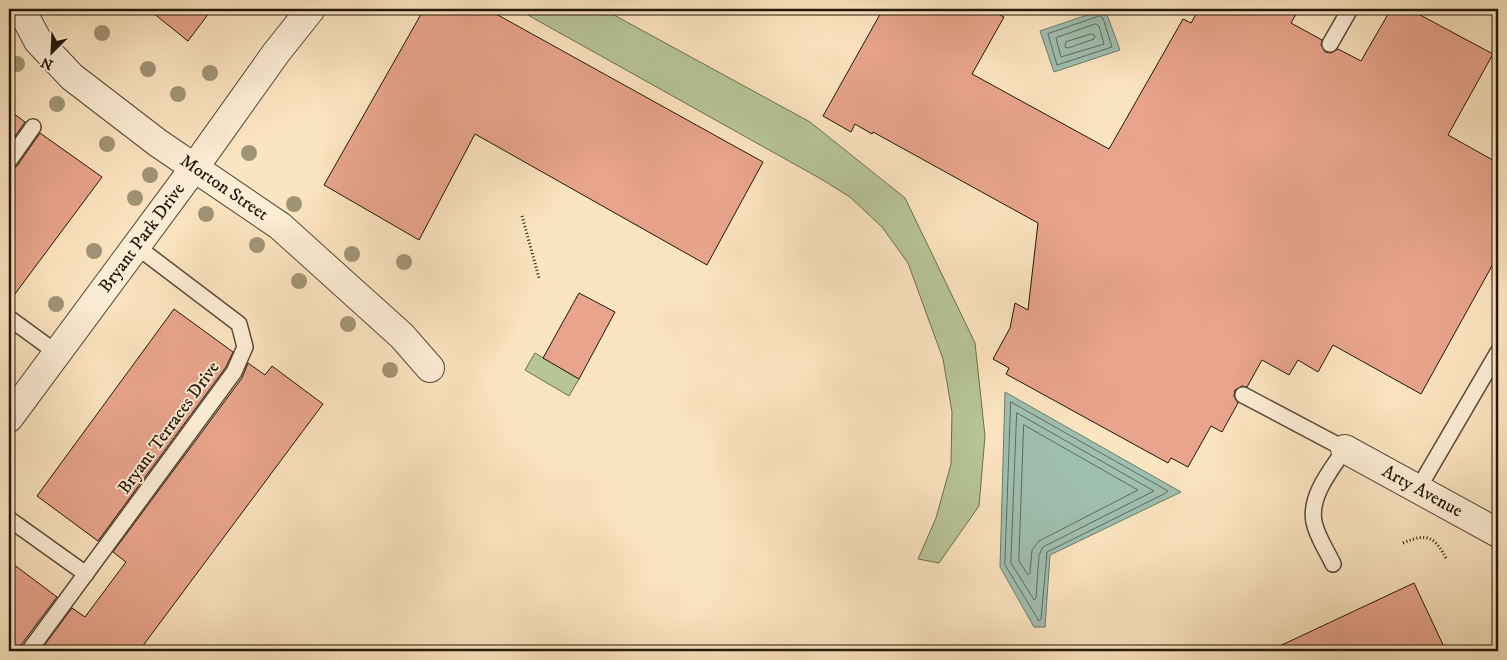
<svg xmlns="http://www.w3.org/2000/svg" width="1507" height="660" font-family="'IM FELL DW Pica',serif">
<rect width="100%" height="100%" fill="#fbe4c0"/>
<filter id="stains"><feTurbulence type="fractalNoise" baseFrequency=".004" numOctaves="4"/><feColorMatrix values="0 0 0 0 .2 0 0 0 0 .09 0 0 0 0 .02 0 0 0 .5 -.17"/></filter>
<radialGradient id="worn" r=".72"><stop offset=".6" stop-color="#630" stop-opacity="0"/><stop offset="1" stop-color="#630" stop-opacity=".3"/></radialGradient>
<g fill="#b7c598" stroke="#6c6e50">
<polygon points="517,9 603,9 810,122 905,198 975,343 985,436 979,506 939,563 918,559 936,518 951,464 952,412 943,359 908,263 882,227 850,197 821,179"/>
<polygon points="535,353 579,379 569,396 525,370"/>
</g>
<g fill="#9fbfb0" stroke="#6d7b6d">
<polygon points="1105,9 1120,50 1054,72 1040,31"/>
<polygon points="1005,392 1181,492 1050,555 1045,627 1034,627 1000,567"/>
</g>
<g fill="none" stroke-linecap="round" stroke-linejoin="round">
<g stroke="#606a5c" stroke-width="1">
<polygon points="1100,16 1103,18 1112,47 1057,65 1048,34"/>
<polygon points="1096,24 1099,26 1104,44 1061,57 1056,38"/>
<polygon points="1092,34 1095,36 1094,39 1068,48 1065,47 1066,42"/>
<polygon points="1011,402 1168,491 1166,493 1047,552 1041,619 1039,621 1005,565"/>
<polygon points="1017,413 1154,491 1043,547 1039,555 1036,598 1034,600 1011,563"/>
<polygon points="1024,425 1138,490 1039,541 1032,550 1030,573 1028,575 1019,561"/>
</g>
</g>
<g fill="#e8a48c" stroke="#221608">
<polygon points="148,9 212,9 188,41"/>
<polygon points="424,9 487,9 763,162 707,265 475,134 419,240 324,185"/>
<polygon points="883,9 988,9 1004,17 972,74 1109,149 1183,19 1191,23 1199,9 1299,9 1291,23 1322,40 1321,45 1325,52 1331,53 1338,49 1361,61 1391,9 1409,9 1493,54 1448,135 1498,163 1498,255 1421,394 1333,345 1318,372 1298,360 1289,375 1262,360 1247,387 1242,386 1235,390 1234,396 1238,403 1222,432 1211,426 1188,467 1171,458 1168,463 1006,374 1009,368 993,359 1010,328 1015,303 1028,310 1038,223 873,132 872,134 855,124 851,132 823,116"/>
<polygon points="9,110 25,122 9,145"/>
<polygon points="40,133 102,177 9,302 9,170 17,166"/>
<polygon points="579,293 615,312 579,379 543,358"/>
<polygon points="174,309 233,352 226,367 98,541 37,496"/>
<polygon points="248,363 265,375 272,366 323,404 139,651 40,651 72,608 85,617 126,562 113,552 242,378"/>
<polygon points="9,561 57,597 21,645 20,651 9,651"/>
<polygon points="1414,583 1446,651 1269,651"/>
</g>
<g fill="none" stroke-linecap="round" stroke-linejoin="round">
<g stroke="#584a36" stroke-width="18">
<g id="lane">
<polyline points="1330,44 1350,9"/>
<polyline points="9,161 33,127"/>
<polyline points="9,318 57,353"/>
<path d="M1243,395L1345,449C1331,470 1309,496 1314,522C1317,537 1327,551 1333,564"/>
<polyline points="1418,489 1498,352"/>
<polyline points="9,519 86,574"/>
<polyline points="29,651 234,372 245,347 239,324 136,246"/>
</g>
</g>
<g stroke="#584a36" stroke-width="30">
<g id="street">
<path id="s1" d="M21,9L38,41L72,77L158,143L280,226L402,336L430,368"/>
<path id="s2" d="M9,418L194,168L276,53L311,9"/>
<path id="s3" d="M1345,449L1498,533"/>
</g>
</g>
<g stroke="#221608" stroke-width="3" stroke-dasharray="1 2.5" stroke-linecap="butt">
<polyline points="522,216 539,278"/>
<path d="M1403,543C1428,532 1435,537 1447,560"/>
</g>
<use href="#lane" stroke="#fcedd6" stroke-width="15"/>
<use href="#street" stroke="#fcedd6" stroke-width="28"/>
</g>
<g fill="#a09476">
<circle cx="102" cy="33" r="8"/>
<circle cx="17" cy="64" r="8"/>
<circle cx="148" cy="69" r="8"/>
<circle cx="210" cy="73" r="8"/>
<circle cx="178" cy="94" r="8"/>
<circle cx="57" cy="104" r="8"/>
<circle cx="107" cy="144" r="8"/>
<circle cx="249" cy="153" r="8"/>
<circle cx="150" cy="175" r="8"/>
<circle cx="135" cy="198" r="8"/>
<circle cx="294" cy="204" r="8"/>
<circle cx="206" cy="214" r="8"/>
<circle cx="257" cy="245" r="8"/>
<circle cx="94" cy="251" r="8"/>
<circle cx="352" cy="254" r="8"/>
<circle cx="404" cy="262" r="8"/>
<circle cx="299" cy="281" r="8"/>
<circle cx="56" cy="304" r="8"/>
<circle cx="348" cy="324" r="8"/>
<circle cx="390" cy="370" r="8"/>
</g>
<g text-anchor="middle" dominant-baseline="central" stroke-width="4" stroke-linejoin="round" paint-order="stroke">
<g font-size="18" fill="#221608" stroke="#fcedd6">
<text stroke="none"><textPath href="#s1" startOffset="274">Morton Street</textPath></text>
<text stroke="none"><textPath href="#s2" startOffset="224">Bryant Park Drive</textPath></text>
<text transform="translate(169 428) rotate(-54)">Bryant Terraces Drive</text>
<text stroke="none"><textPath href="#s3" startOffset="88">Arty Avenue</textPath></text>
</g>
</g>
<rect width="1507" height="660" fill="none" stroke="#fbe4c0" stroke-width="30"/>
<rect x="10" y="10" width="1487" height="640" fill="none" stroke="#221608" stroke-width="2.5"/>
<rect x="15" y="15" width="1477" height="630" fill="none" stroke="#221608"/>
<g transform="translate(52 52) rotate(204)" stroke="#fcedd6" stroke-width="4" paint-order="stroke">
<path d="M0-4L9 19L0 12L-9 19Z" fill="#221608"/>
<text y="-8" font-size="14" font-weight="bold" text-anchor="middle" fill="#221608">N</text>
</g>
<rect width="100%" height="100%" filter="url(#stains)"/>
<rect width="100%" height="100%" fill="url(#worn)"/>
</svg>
